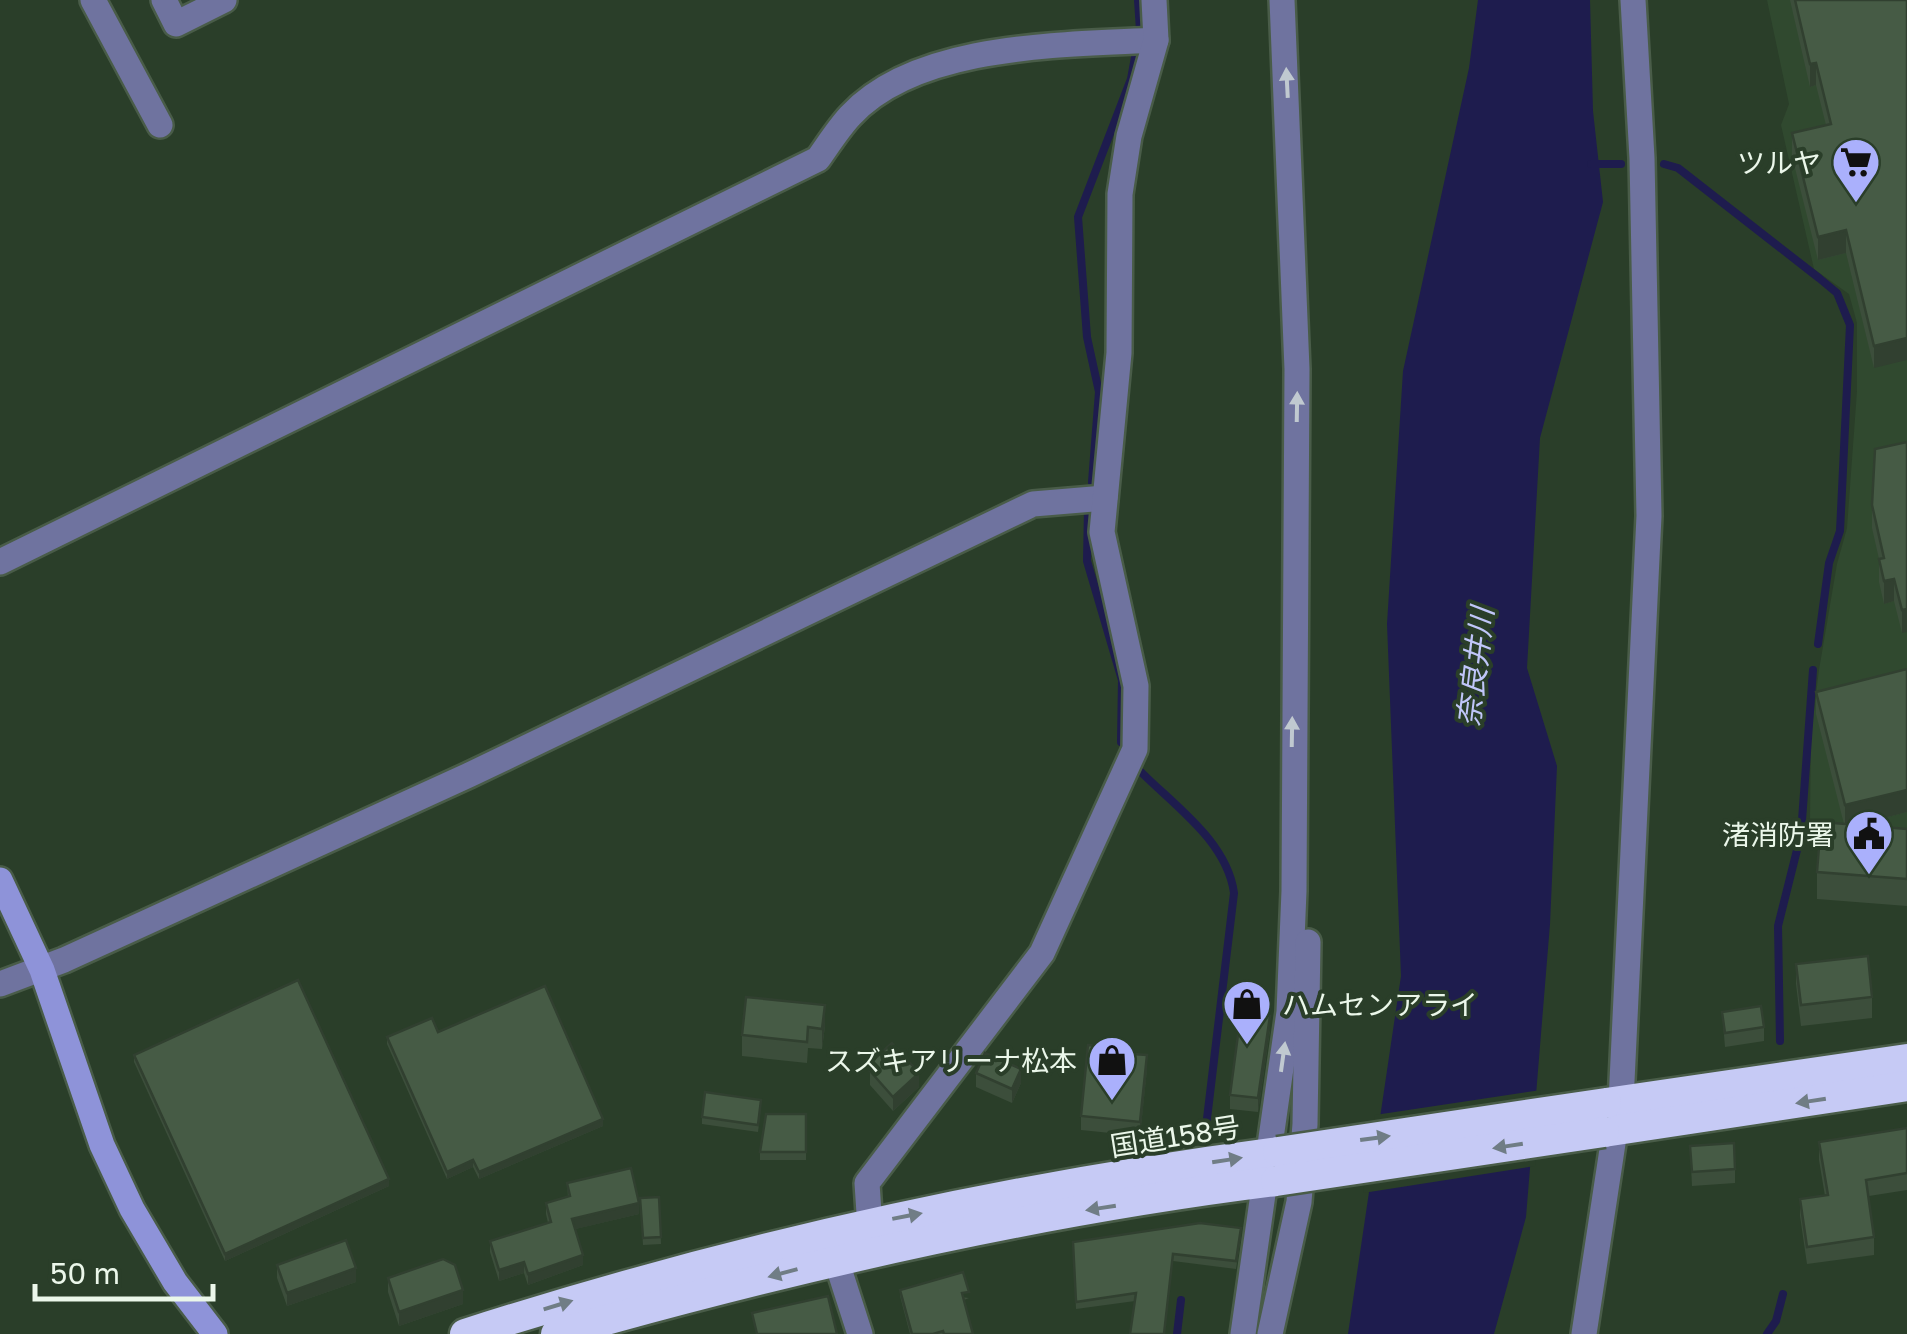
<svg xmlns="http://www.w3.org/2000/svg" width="1907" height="1334" font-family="'Golos Text','Noto Sans JP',sans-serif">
<rect width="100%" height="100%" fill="#2a3e29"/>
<polygon fill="#30492f" points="1767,0 1907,0 1907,840 1819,831 1810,821 1811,735 1819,670 1837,564 1847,528 1857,391 1857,323 1849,294 1814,269 1781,125 1789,104"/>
<polygon fill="#1e1c4e" points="1478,0 1590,0 1593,111 1603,202 1540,438 1527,668 1557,766 1550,924 1526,1217 1494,1334 1348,1334 1401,976 1387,624 1403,371 1469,68"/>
<polygon fill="#2a3e29" points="1541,1090 1535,1166 1363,1193 1375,1115"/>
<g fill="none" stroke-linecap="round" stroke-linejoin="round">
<g stroke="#1e1c4e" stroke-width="8">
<polyline points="1591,164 1621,164"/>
<polyline points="1664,164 1678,168 1819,278 1837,293 1850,325 1840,531 1829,563 1818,644"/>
<polyline points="1092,482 1099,392 1087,337 1078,217 1131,79 1140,30 1138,0"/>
<polyline points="1088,509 1087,561 1122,680 1121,742"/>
<path d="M1141,772C1176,807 1227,842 1234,893L1206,1127"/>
<polyline points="1780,1041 1778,926 1801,834 1813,670"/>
<polyline points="1177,1334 1181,1300"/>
<polyline points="1767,1334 1776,1321 1783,1294"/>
</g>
<g stroke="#495c48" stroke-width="30">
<g id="street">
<polyline points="93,0 160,125"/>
<polyline points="164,0 176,24 224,0"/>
<path d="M0,562L818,159C828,145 838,129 850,116C917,43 1064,45 1156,40"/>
<polyline points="0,984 64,960 469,775 1033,504 1105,498"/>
<polyline points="1621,1102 1649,516 1642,158 1633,0"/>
<polyline points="871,1243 867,1183 1042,953 1135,749 1136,686 1102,532 1119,353 1120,194 1129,136 1156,40 1154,0"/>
<polyline points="831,1244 860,1334"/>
<polyline points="1243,1334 1289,1012 1294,891 1297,369 1282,0"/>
<polyline points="1270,1334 1299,1202 1305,1124 1308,942"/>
<polyline points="1584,1334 1615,1130"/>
</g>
</g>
<g stroke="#495c48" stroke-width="30">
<polyline id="secondary" points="0,880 42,970 102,1145 132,1209 175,1282 215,1334"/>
</g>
<g stroke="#495c48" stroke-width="35">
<g id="highway">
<polyline points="1606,1103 1907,1059"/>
<polyline points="1604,1132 1907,1086"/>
<path d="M465,1334C730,1249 1003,1188 1278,1152"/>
<path d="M556,1334C792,1267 1033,1211 1276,1181"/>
</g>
</g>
<use href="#street" stroke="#6f739f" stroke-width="25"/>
<use href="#secondary" stroke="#8e93d9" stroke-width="25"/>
<use href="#highway" stroke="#c6caf5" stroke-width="30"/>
<g stroke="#495c48" stroke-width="35" stroke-linecap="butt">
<g id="highway-bridge">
<polyline points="1278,1152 1606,1103"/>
<polyline points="1276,1181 1604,1132"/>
</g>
</g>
<use href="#highway-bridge" stroke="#c6caf5" stroke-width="30"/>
</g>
<g fill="#3c4e3b">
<polygon points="1790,0 1907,0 1874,368 1846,253 1818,260 1792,156 1792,133 1826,125 1816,85 1810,87"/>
<polygon points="1907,442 1902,633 1894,601 1884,604 1879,582 1879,559 1872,528 1872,505"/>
<polygon points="1907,669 1907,812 1857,825 1907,829 1907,906 1817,899 1817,872 1844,824 1816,714 1816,692"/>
<polygon points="1796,964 1872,997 1872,1018 1801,1026 1796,984"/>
<polygon points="1722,1012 1764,1027 1764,1041 1725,1047"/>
<polygon points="825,1026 822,1049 808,1048 807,1063 742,1056 742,1035"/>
<polygon points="1270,1030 1258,1112 1230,1109 1230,1095"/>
<polygon points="438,1032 603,1126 479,1179 473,1167 447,1179 387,1044 387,1037"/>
<polygon points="1119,1053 1147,1069 1140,1136 1081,1130 1081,1116"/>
<polygon points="134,1055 389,1186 225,1261 134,1062"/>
<polygon points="870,1063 919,1087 893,1111 870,1085"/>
<polygon points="976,1073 1021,1083 1012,1103 976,1087"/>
<polygon points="761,1107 758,1132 702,1124 702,1117"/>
<polygon points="806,1114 806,1160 760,1160 760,1152"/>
<polygon points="1907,1128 1907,1190 1869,1196 1874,1237 1874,1255 1807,1264 1800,1216 1800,1199 1825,1196 1819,1160 1819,1142"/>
<polygon points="1690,1146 1735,1169 1735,1183 1692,1186"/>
<polygon points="567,1183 639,1214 575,1229 583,1265 528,1285 524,1273 499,1281 490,1252 490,1241 548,1223 546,1214 546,1203 568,1197"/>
<polygon points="659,1197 661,1244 643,1245 640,1198"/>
<polygon points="1241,1236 1236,1269 1173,1261 1135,1301 1076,1309 1073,1242"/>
<polygon points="277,1265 356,1282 287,1306 277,1278"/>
<polygon points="388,1278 463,1304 399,1326 388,1292"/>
<polygon points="900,1290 969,1298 964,1300 973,1334 910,1334 900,1296"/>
</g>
<g fill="#314030">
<polygon points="1816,63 1816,85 1810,87 1810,64"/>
<polygon points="1846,230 1846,253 1818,260 1818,237"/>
<polygon points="1907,338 1907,360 1874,368 1874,346"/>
<polygon points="1894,579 1894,601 1884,604 1884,581"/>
<polygon points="1907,609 1907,632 1902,633 1902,610"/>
<polygon points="1907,790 1907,812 1845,828 1845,805"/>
<polygon points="825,1005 825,1026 822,1049 822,1029"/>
<polygon points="1270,1016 1270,1030 1258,1112 1258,1098"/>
<polygon points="1147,1055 1147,1069 1140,1136 1140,1122"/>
<polygon points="1021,1069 1021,1083 1012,1103 1012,1089"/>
<polygon points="919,1073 919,1087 893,1111 893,1097"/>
<polygon points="603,1119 603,1126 479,1179 479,1172"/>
<polygon points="473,1160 473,1167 447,1179 447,1172"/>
<polygon points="389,1179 389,1186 225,1261 225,1254"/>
<polygon points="639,1203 639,1214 572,1230 572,1219"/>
<polygon points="583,1255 583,1265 528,1285 528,1274"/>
<polygon points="524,1262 524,1273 499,1281 499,1270"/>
<polygon points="356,1268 356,1282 287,1306 287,1293"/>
<polygon points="463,1290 463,1304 399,1326 399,1312"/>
</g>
<g fill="#465b45" stroke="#314030" stroke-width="2.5">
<polygon points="1795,0 1907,0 1907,338 1874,346 1846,230 1818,237 1792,133 1831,124 1816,63 1810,64"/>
<polygon points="1907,442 1907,609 1902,610 1894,579 1884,581 1879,559 1884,558 1872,505 1875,449"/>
<polygon points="1907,669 1907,790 1845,805 1816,692"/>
<polygon points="1821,822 1907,829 1907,879 1817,872"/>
<polygon points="1868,956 1872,997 1801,1005 1796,964"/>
<polygon points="298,980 389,1179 225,1254 134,1055"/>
<polygon points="545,986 603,1119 479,1172 473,1160 447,1172 387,1037 432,1018 438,1032"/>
<polygon points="746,997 825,1005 822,1029 808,1027 807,1042 742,1035"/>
<polygon points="1761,1006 1764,1027 1725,1033 1722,1012"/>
<polygon points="1241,1012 1270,1016 1258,1098 1230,1095"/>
<polygon points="892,1043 919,1073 893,1097 870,1071 874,1068 870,1063"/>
<polygon points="1088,1045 1119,1048 1119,1053 1147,1055 1140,1122 1081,1116"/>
<polygon points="985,1053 1021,1069 1012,1089 976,1073"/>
<polygon points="705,1092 761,1100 758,1125 702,1117"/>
<polygon points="766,1114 806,1114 806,1152 760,1152"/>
<polygon points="1907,1128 1907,1173 1866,1180 1874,1237 1807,1247 1800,1199 1828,1195 1819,1142"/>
<polygon points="1734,1143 1735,1169 1692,1172 1690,1146"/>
<polygon points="631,1168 639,1203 572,1219 583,1255 528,1274 524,1262 499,1270 490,1241 551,1222 546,1203 570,1196 567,1183"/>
<polygon points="659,1197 661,1237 643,1238 640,1198"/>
<polygon points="1200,1223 1241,1228 1236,1261 1173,1254 1164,1334 1130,1334 1136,1293 1076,1302 1073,1242"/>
<polygon points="346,1240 356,1268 287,1293 277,1265"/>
<polygon points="443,1259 455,1265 463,1290 399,1312 388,1278"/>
<polygon points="963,1272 969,1292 962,1293 973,1334 944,1334 943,1331 933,1334 912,1334 900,1290"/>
<polygon points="828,1296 837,1334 757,1334 752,1313"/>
</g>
<defs><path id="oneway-solid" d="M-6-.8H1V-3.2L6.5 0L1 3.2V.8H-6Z" transform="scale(2.5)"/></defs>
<g fill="#c0c9d0">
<use href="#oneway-solid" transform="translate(1287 83) rotate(-93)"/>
<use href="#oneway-solid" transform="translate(1297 407) rotate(-89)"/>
<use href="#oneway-solid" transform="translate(1292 732) rotate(-89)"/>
<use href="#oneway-solid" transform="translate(1283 1057) rotate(-82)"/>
</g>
<g fill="#707d85">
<use href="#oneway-solid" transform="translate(1811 1101) rotate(171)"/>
<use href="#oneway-solid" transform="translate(1375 1138) rotate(-8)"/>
<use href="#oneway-solid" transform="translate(1508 1146) rotate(171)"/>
<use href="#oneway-solid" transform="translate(1227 1160) rotate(-9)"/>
<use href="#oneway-solid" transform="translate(1101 1208) rotate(171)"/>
<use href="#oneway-solid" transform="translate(907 1216) rotate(-11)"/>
<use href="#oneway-solid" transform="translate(783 1273) rotate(165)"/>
<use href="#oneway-solid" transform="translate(558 1305) rotate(-17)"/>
</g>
<defs>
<g id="supermarket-pin" transform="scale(2.5)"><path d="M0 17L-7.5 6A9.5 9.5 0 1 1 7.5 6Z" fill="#aab0fc" stroke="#2a3e29"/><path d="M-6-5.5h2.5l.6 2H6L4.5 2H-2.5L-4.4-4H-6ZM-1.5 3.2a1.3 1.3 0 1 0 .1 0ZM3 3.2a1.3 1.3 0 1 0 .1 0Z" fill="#111"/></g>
<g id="civic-pin" transform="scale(2.5)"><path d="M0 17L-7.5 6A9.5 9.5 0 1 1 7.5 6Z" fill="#aab0fc" stroke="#2a3e29"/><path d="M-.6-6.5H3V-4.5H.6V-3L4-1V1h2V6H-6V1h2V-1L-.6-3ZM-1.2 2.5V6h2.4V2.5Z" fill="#111"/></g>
<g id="shop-pin" transform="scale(2.5)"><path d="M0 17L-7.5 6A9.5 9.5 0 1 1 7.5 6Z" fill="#aab0fc" stroke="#2a3e29"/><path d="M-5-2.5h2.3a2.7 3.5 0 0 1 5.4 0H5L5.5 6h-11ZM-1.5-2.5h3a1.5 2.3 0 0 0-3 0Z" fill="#111"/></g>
</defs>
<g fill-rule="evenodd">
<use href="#supermarket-pin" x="1856" y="162"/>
<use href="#civic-pin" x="1869" y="834"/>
<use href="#shop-pin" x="1247" y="1004"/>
<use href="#shop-pin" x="1112" y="1060"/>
</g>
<g text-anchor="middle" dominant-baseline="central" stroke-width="8" stroke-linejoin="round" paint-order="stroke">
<g font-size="28" fill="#ebf7ea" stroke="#2a3e29" text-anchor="end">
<text x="1821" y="162">ツルヤ</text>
<text x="1834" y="834">渚消防署</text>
<text x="1282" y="1004" text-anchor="start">ハムセンアライ</text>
<text x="1077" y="1060">スズキアリーナ松本</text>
</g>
<g font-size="28" fill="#ebf7ea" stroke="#2a3e29">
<text transform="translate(1175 1136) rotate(-9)">国道158号</text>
</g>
<g font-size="30" font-style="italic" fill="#c0c6f9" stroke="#2a3e29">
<text transform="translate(1475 667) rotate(-83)">奈良井川</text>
</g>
</g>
<path d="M35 1284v15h178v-15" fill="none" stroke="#ebf7ea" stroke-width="5"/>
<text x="50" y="1284" font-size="30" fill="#ebf7ea" stroke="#2a3e29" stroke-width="8" paint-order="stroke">50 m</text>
</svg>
